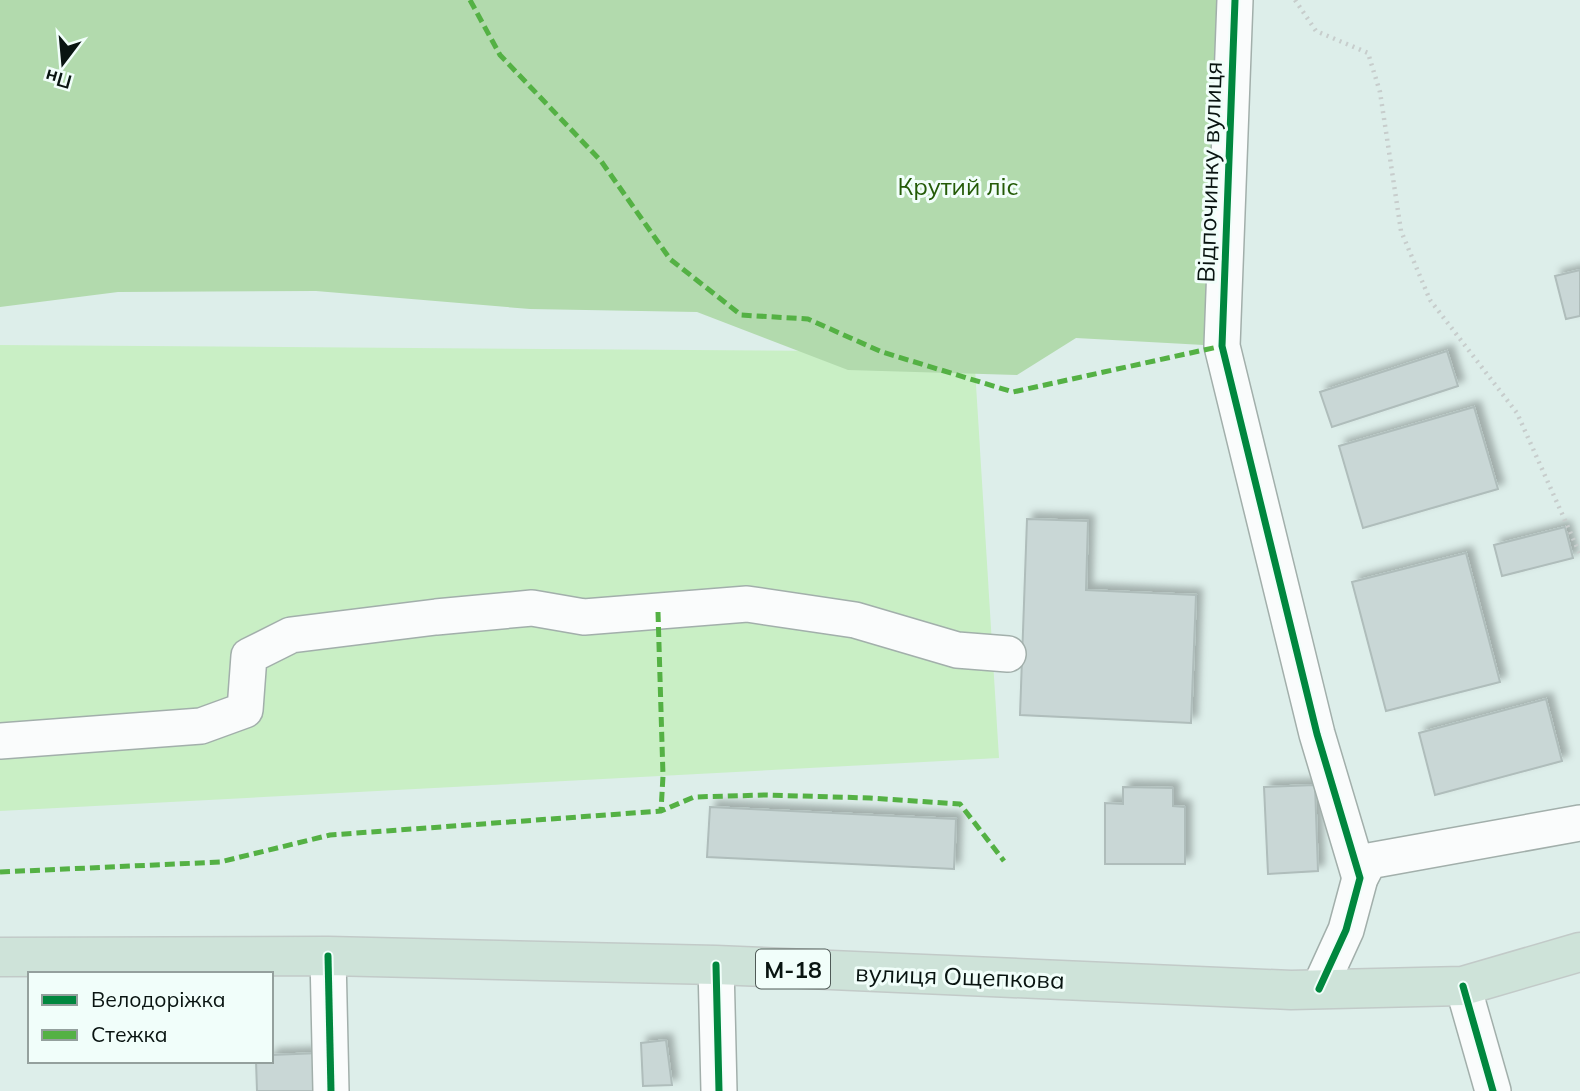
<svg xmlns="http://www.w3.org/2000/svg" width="1580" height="1091" font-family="Mulish,sans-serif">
<defs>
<filter id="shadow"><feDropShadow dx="6" dy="-6" stdDeviation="3.5" flood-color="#0004"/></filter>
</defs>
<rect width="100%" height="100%" fill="#ddeeea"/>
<polygon fill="#c9efc5" points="0,345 974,352 999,758 0,811"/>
<polygon fill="#b2daad" points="0,0 1231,0 1229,90 1209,226 1222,346 1076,338 1017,375 848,370 697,312 530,309 316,291 118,292 0,307"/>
<g fill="#c9d7d6" stroke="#afbdbb" stroke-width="2" filter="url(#shadow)">
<polygon points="1580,270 1580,316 1566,319 1555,276"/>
<polygon points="1447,351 1458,386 1332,427 1320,392"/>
<polygon points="1474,407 1498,489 1363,528 1339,446"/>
<polygon points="1027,519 1088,521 1086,590 1196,595 1191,723 1020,715"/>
<polygon points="1565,527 1573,558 1502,576 1494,545"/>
<polygon points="1466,553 1500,682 1386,711 1352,582"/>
<polygon points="1546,699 1562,761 1435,795 1419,733"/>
<polygon points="1315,785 1318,871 1268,874 1264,787"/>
<polygon points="1123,787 1173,788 1173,806 1185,807 1185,864 1105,864 1105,803 1123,804"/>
<polygon points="710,807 956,819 954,869 707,857"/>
<polygon points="666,1040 672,1085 643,1086 641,1043"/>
<polygon points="320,1053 322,1091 257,1091 256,1061 271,1061 271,1055"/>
</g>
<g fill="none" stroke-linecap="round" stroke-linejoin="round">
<g stroke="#a2afab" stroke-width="38">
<g id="minor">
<polyline points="1235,0 1222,346 1317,734 1360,878"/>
<polyline points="0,741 201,726 245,710 249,656 291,635 436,617 532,608 584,617 747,604 855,620 957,650 1008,654"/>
<polyline points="328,956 331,1091"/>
<polyline points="716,965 719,1091"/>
<polyline points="1463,986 1493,1091"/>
<polyline points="1319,989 1346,930 1360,878 1369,861 1580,823"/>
</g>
</g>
<g stroke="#c2cac8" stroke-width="41">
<polyline id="highway" points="0,957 328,956 716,965 1291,990 1463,986 1580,952"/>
</g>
<polyline stroke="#c7cdcc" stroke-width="4.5" stroke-dasharray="2 5" stroke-linecap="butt" points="1295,0 1316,31 1368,53 1380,92 1401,231 1430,300 1517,413 1580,554"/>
<use href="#minor" stroke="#fafcfc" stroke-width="35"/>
<use href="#highway" stroke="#cee3d9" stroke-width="38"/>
<g stroke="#54b144" stroke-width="5" stroke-dasharray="10 5" stroke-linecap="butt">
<polyline points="470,0 500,55 601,161 670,259 741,315 808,319 882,352 1013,392 1222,346"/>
<polyline points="658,612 663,776 661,811"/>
<polyline points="0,872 220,862 330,835 661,811 694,797 766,795 870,798 960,804 1004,861"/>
</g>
<g stroke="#f1fefa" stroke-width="11">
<g id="cycleway">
<polyline points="1235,0 1222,346 1317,734 1360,878 1346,930 1319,989"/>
<polyline points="328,956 331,1091"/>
<polyline points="716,965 719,1091"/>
<polyline points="1463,986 1493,1091"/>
</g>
</g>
<use href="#cycleway" stroke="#00873e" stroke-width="7"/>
</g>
<g text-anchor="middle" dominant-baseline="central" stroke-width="6" stroke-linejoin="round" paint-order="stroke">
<rect fill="#f1fefa" stroke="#4f5a57" stroke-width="2" x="756" y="949.5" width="74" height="39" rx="5"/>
<g font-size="23" font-weight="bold" fill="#091411">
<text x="793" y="969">М-18</text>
</g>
<g font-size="24" fill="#091411" stroke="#f1fefa">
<text transform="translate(1209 172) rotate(-88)">Відпочинку вулиця</text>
<text transform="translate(960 976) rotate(2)">вулиця Ощепкова</text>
</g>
<g font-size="24" fill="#245b07" stroke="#f1fefa">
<text x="958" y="186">Крутий ліс</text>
</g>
</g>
<rect x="28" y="972" width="245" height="91" fill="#f1fefa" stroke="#94a09d" stroke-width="2"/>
<rect x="42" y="995" width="35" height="10" fill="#00873e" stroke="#94a09d" stroke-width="2"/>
<text x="91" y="1007" font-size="21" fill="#091411">Велодоріжка</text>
<rect x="42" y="1030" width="35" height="10" fill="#54b144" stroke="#94a09d" stroke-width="2"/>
<text x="91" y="1042" font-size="21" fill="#091411">Стежка</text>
<g transform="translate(63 63) rotate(196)" stroke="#f1fefa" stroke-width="5" paint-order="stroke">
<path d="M0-5L12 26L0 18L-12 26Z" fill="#091411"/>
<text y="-10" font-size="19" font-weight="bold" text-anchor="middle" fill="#091411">Пн</text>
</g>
</svg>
